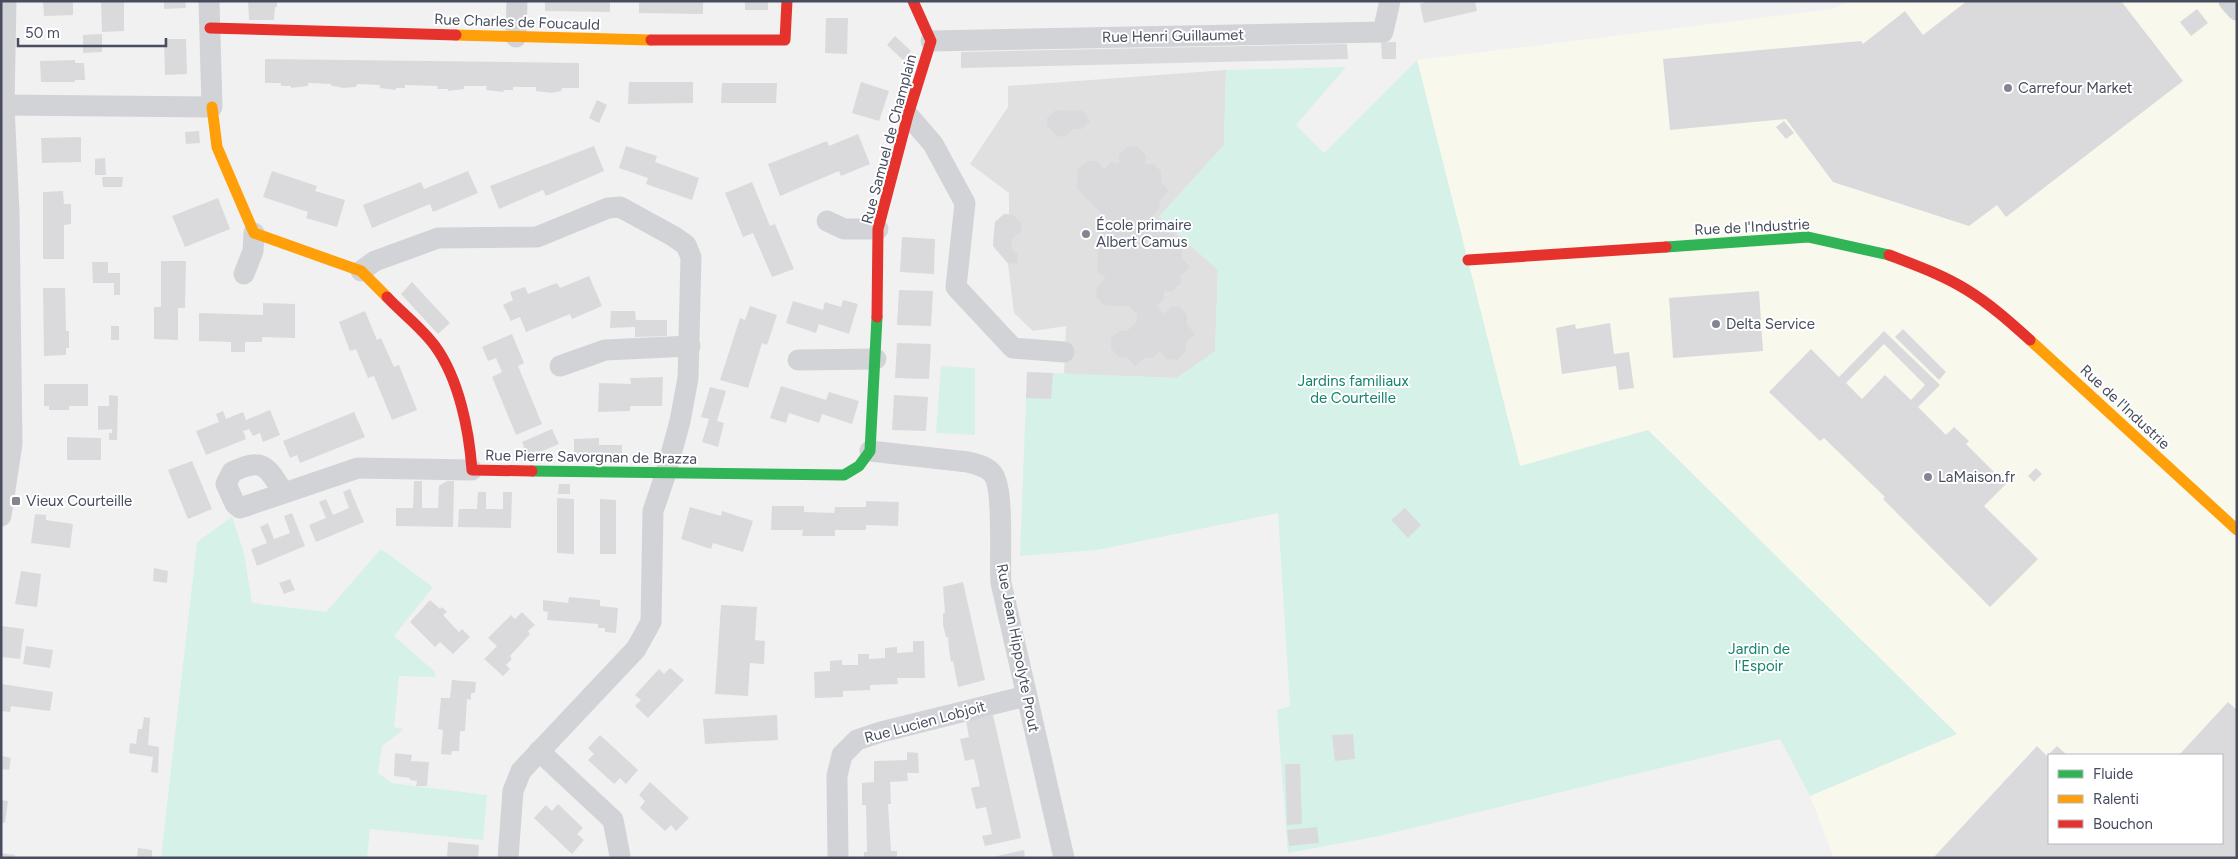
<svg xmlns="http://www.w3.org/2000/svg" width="2238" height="859" font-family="Figtree,sans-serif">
<rect width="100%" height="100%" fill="#f2f1f1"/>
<path fill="#f8f8ed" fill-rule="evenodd" d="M1850,1H2237V858H1834L1810,796L1957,734L1648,430L1520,467L1417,60L1833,9ZM2049,755H2222V843H2049Z"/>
<polygon fill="#e0e0e1" points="1226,70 1224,145 1159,217 1218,270 1215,352 1177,378 1064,374 1066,326 1033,331 1014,313 1008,264 993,246 995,222 1004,214 1009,214 1009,193 970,164 1008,107 1008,86"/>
<g fill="#d5f1e8">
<polygon points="1417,60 1520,466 1648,430 1957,734 1810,796 1780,739 1379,836 1288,853 1277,710 1290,706 1278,513 1097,550 1020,556 1027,372 1177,378 1215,351 1218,270 1159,217 1224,145 1226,70 1346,67 1296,125 1324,153"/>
<polygon points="941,366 975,368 975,435 936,433"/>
<polygon points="232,517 244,553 252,603 326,612 381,549 433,587 394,636 435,672 435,677 399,676 394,727 404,729 382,746 378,773 392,783 487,795 483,840 370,829 367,858 161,858 197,542"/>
</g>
<g fill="#dadadd" fill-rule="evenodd">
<polygon points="43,1 73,1 73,15 44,16"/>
<polygon points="101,1 124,1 124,31 102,32"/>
<polygon points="164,1 185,1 186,8 164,9"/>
<polygon points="248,1 277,1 277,7 275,7 274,20 249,20"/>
<polygon points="545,1 610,1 610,12 545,11"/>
<polygon points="639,1 703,1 703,14 639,13"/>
<rect x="745" y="1" width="23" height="9"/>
<polygon points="1429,1 1475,1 1477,11 1424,23 1420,4"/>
<polygon points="1967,1 2121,1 2183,81 2006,217 1997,205 1969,226 1833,182 1786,119 1670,130 1663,59 1861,41 1863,44 1905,11 1923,35"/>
<polygon points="2197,9 2208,23 2191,36 2180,22"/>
<polygon points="826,18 848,18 847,54 825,53"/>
<polygon points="102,34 102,52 83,53 83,35"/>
<polygon points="895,36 911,51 903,60 887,45"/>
<polygon points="164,39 186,39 187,74 165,75"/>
<polygon points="1381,42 1396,42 1396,59 1382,59"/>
<polygon points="1347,44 1348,59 961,68 961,52"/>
<polygon points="265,59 579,63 579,88 562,88 561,91 552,93 536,91 536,87 513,87 513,90 503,90 504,92 486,90 487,86 464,86 464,89 448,91 448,89 437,89 438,86 405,85 405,88 396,88 396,90 380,88 380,85 357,84 356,87 341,88 341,87 331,86 331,84 308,83 308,86 291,88 291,86 281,86 281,83 265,83"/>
<polygon points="75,60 75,63 84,63 85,80 75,80 75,82 41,82 40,61"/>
<polygon points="629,82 693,82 693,103 628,104"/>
<polygon points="861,82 889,91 879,121 852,113"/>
<polygon points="722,83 777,83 776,103 721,103"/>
<polygon points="597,100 607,105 599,123 589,118"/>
<polygon points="1056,110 1083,111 1090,121 1082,129 1073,129 1065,137 1057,136 1047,126 1047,118"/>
<polygon points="1784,121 1794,133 1786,139 1776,127"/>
<polygon points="199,131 200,143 186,144 185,132"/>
<polygon points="858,134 870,164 841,176 839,171 780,196 768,164 827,141 829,146"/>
<polygon points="81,137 81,162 42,163 41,138"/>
<polygon points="594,146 604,171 546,196 543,190 499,209 490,186"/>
<polygon points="626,146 657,156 655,162 699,178 692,200 646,184 648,178 619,168"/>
<polygon points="1128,146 1138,147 1146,156 1145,164 1154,164 1161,172 1161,182 1169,191 1159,200 1160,208 1151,216 1166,233 1174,233 1175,242 1182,250 1182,258 1190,267 1180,276 1181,283 1171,292 1164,291 1164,299 1156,306 1164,314 1171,307 1180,307 1187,315 1187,325 1195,334 1186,342 1186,351 1177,360 1167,359 1160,351 1152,358 1144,358 1135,366 1128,358 1119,357 1111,348 1111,338 1120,331 1127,331 1137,322 1137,315 1129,306 1106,306 1096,297 1097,286 1106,278 1097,271 1101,213 1077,188 1078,169 1087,161 1097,161 1104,170 1111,162 1119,163 1119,155"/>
<polygon points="105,158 106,175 95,175 95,159"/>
<polygon points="272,171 317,186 315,191 345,200 337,227 306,218 308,212 263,197"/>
<polygon points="468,171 478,193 433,212 430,204 372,228 363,205 421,182 424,189"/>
<polygon points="102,177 123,177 122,187 103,187"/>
<polygon points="752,182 770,226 775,224 794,269 772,277 753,233 743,237 725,193"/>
<polygon points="63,191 64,204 71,204 71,224 64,225 64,259 43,259 43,192"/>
<polygon points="218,198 230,229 185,247 172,216"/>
<polygon points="1004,214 1013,215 1022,224 1021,232 1012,239 1011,248 1018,255 1017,264 1008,263 993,246 995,222"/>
<polygon points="902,237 935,239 934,274 900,272"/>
<polygon points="161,261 186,261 185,308 178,308 178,340 154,339 154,307 161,307"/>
<polygon points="92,262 108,262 108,273 120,273 120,295 114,295 114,283 93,283"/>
<polygon points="589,276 602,306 572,319 570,314 526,332 520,317 511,321 503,305 513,300 510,292 525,287 528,294 557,283 560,288"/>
<polygon points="412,282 450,323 438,334 401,294"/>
<polygon points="43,288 65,288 66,331 69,331 69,348 66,348 66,355 44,356"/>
<polygon points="899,290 933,291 931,326 897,325"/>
<polygon points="1759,291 1763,351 1673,358 1669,298"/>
<polygon points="843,300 858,304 849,334 819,324 816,333 786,323 793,301 823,310 825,302 841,307"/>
<polygon points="263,303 295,304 295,338 262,337 262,342 245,342 245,352 231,352 231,342 199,341 199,313 263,315"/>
<polygon points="750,306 777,315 767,345 762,343 748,388 720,380 740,318 745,320"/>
<polygon points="365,311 377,340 381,338 394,367 399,365 417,410 392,420 374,376 368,378 356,349 350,351 339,322"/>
<polygon points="611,311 635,311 636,320 667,320 667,336 635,337 635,327 610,328"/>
<polygon points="1610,323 1614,354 1629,352 1634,388 1619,390 1616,366 1562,374 1556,328 1575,324 1576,329"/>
<rect x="111" y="326" width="8" height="14"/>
<polygon points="1903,329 1946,372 1939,380 1895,337"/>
<path d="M1884,331L1940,385L1918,407L1946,435L1954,427L1969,441L1966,444L2006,484L1984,506L2038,559L1990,607L1883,499L1885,497L1824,438L1820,441L1769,392L1811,349L1839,377ZM1884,344L1925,385L1911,400L1885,375L1862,399L1846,383Z"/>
<polygon points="512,334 524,363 518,366 542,424 516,435 492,377 502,372 496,358 488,361 482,347"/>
<polygon points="897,343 931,344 929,379 895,378"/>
<polygon points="1027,372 1053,373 1051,399 1026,398"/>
<polygon points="663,377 662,406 630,406 630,411 598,412 599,383 631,384 630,378"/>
<polygon points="44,384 88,384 88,406 69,406 69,410 49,410 49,406 44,406"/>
<polygon points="781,386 826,400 829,392 859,401 852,424 822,414 819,423 789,413 786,423 770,418"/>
<polygon points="710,387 726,391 717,421 724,423 718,447 702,442 709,419 701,417"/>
<polygon points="109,395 118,396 117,440 109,440 109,433 112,433 112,429 98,430 98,406 109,406"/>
<polygon points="894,395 928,397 926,431 892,430"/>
<polygon points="270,410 280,435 263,442 260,433 253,436 249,429 243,431 246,439 206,455 196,431 219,422 216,414 223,411 226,419 243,412 246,420"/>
<polygon points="354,412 365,437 300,463 297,455 290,458 283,441"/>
<polygon points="552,429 559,444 528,457 522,442"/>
<polygon points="67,437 101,438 101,460 67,460"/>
<polygon points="599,438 599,445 622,445 622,461 598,461 598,455 574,455 574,439"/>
<polygon points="192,461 212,509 188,519 168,470"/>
<polygon points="2036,468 2042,474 2034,482 2028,476"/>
<polygon points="414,481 422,481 422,508 438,508 439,486 447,481 454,481 453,527 396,526 396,508 413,508"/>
<polygon points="559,484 570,484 570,494 558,494"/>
<polygon points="350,489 364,522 316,542 309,525 326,518 319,502 326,499 333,515 349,508 343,492"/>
<polygon points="478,492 486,492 486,509 503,509 503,492 512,492 511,528 458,527 459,509 477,509"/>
<polygon points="557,498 574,499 574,554 557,553"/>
<polygon points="600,499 616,500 616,554 600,554"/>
<polygon points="866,501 899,502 898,526 866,525 866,530 835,530 835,536 802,536 803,530 771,530 772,506 804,506 804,512 834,513 835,507 866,507"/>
<polygon points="690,507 721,516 722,511 753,521 743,552 713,543 711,549 681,539"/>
<polygon points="1405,508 1421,525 1408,538 1391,520"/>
<polygon points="292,513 305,546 257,566 251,549 267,543 260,527 268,523 274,539 290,533 284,516"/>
<polygon points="35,514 46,515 46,520 73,524 70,548 31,543"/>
<polygon points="154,568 168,571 167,583 153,581"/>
<polygon points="21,571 41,574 37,607 15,604"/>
<polygon points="290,579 295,590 284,594 279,583"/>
<polygon points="963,582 985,680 958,687 953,661 951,662 949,649 948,637 946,637 943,625 943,613 945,613 943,587"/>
<polygon points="569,597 600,600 600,606 618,608 616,633 605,632 605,628 598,628 598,624 547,620 548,612 543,611 543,600 568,603"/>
<polygon points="430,600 440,609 442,607 447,612 443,615 454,627 459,632 462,629 470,637 453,654 440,642 435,647 410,622"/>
<polygon points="721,605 757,607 755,640 765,641 764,664 750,663 748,696 715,694"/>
<polygon points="522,612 535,625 528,631 530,634 510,656 512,659 506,665 510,669 503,676 484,659 497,646 488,638 511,615 515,619"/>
<polygon points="2,626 24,629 20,659 1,657"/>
<polygon points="913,641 924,641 925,678 897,678 898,684 870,685 870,690 843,691 843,697 815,698 814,672 830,671 830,661 842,660 842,665 858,665 858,654 869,654 869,659 885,658 885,648 897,647 897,653 913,652"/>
<polygon points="26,646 53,650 50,668 23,664"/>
<polygon points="670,668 684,680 648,718 635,706 641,700 635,695 659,669 664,674"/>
<polygon points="452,680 476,682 475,693 471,693 471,700 467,699 465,731 460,731 459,751 452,751 451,755 441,754 443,730 438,729 441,698 450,698"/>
<polygon points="1,684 53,692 50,711 11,706 10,712 1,711"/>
<polygon points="2228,702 2237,710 2237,858 1934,857 2037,746 2047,756 2057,746 2067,755 2049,755 2049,843 2222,843 2222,755 2179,755"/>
<polygon points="777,715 778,740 705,744 703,719"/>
<polygon points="993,715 1021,838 985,846 982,836 992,834 986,807 976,809 971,788 980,786 974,759 965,761 960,739 969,737 966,721"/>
<polygon points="144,717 150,718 148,745 159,747 158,773 151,772 153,757 129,753 130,743 136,744 138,729 142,729"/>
<polygon points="1353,734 1355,759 1335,761 1332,735"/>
<polygon points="600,735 638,770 626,784 620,778 614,784 588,760 594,754 588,748"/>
<polygon points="907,752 918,753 919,773 907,773 908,781 890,782 891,804 888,804 891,851 897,851 897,858 864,858 864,852 867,852 866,805 862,805 862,783 874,782 874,761 907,760"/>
<polygon points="395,753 412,755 411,761 429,762 427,786 416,786 417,781 410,780 410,778 394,776"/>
<polygon points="2,756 11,758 9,770 1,769"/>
<polygon points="1285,764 1300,764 1302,824 1287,825"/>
<polygon points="650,782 689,818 676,831 671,825 665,831 640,808 645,801 639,795"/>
<polygon points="1,800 8,801 5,823 1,822"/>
<polygon points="558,804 583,828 577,834 584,840 572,854 534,818 546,805 552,811"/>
<polygon points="1317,827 1319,843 1289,846 1287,830"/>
<polygon points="448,842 479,845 478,858 447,858"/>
<polygon points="138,848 152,850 152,858 137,858"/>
<polygon points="1024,850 1025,858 993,858 993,857"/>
<polygon points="1,853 15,855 14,858 1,858"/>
</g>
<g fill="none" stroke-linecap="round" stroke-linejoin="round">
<g stroke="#d2d3d7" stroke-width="21">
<polyline points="2229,1 2237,10"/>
<polyline points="516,37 517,1"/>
<polyline points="931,41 1383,32 1390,1"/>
<polyline points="4,105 212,107 209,1"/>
<polyline points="908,115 933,144 965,203 956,287 1013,348 1064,352"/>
<polyline points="827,221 844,229 878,229"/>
<polyline points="361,271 375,261 438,238 537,237 608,208 620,207 673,236 686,245 691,257 688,378 680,421 666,473 653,511 651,622 636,649 521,771 513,791 508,858"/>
<polyline points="244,274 253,251 254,233"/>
<polyline points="798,360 876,359"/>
<polyline points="560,366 605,350 690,346"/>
<path d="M870,451L968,462C976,464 986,466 992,473C1005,486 999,560 1001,583L1064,858"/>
<path d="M283,492C267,466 263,457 232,472L226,484L235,504L240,508L358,468L472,470"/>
<polyline points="1,516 12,444 9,213 4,105 6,1"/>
<polyline points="539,751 613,820 620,856"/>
<polyline points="838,858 837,776 842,755 857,740 881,732 1026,696"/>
</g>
<g stroke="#30b455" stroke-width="11">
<polyline points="1666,247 1808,237 1889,255"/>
<polyline points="532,471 844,475 859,466 870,451 877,317"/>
</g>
<g stroke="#ff9f0a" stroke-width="11">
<polyline points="456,35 651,40"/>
<polyline points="212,107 217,147 254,233 361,271 387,297"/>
<polyline points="2030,340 2237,530"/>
</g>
<g stroke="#e5322d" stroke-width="11">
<polyline points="210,28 456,35"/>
<polyline points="651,40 785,40 787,1"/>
<path d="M1889,255C1915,265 1943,275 1967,290C1990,304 2010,322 2030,340"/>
<polyline points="1468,260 1666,247"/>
<path d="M387,297C402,313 422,328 435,346C459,379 469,430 472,470L532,471"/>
<polyline points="877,317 878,229 908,115 931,41 913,1"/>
</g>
</g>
<g fill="#838691" stroke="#fff" stroke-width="2">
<circle cx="2008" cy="88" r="5"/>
<circle cx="1086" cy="234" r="5"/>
<circle cx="1716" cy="324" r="5"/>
<circle cx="1928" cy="477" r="5"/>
<rect x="11" y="496" width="10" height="10" rx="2.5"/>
</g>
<g text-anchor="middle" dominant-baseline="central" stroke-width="4" stroke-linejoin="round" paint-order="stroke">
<g font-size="15" fill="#474d5e" stroke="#fff">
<text transform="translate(517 22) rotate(2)">Rue Charles de Foucauld</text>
<text transform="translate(1173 36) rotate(-1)">Rue Henri Guillaumet</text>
<text transform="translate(889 139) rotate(-75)">Rue Samuel de Champlain</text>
<text transform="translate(1752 227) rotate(-3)">Rue de l'Industrie</text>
<text transform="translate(2125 407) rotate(43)">Rue de l'Industrie</text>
<text transform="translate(591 457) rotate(1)">Rue Pierre Savorgnan de Brazza</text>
<text transform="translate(1018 648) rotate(79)">Rue Jean Hippolyte Prout</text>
<text transform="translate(925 722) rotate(-15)">Rue Lucien Lobjoit</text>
</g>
<g font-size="15" fill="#474d5e" stroke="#fff" text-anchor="start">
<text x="2018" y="88">Carrefour Market</text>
<text x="1096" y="225">École primaire<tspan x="1096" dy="17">Albert Camus</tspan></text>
<text x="1726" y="324">Delta Service</text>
<text x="1938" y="477">LaMaison.fr</text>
<text x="26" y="501">Vieux Courteille</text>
</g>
<g font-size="15" fill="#14846c" stroke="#fff">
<text x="1353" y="381">Jardins familiaux<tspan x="1353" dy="17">de Courteille</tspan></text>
<text x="1759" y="649">Jardin de<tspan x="1759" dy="17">l'Espoir</tspan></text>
</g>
</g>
<rect width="2238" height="859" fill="none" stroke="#474d5e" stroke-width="5"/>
<rect x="2048" y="754" width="175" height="90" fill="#ffffff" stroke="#b5b8bf"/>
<rect x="2058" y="770" width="25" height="8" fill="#30b455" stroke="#b5b8bf"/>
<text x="2093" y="779" font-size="15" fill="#474d5e">Fluide</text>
<rect x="2058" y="795" width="25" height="8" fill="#ff9f0a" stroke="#b5b8bf"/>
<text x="2093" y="804" font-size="15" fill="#474d5e">Ralenti</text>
<rect x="2058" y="820" width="25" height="8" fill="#e5322d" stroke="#b5b8bf"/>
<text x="2093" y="829" font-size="15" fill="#474d5e">Bouchon</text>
<path d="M18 38v8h148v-8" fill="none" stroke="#474d5e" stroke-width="2.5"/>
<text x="25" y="38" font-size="15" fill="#474d5e" stroke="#ffffff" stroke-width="4" paint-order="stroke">50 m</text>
</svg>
